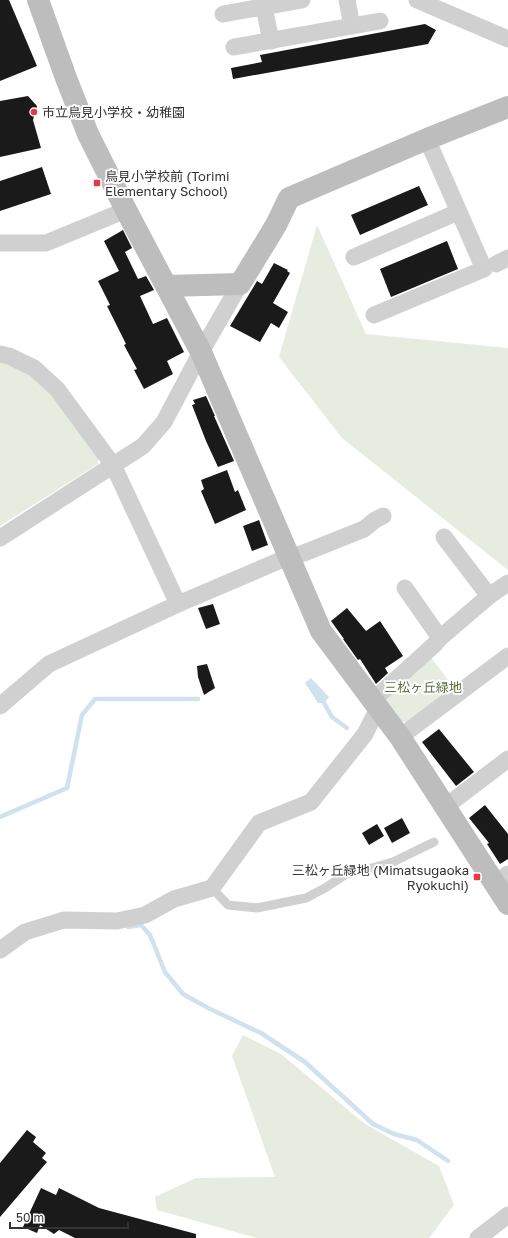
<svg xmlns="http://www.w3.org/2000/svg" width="508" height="1238" font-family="'Golos Text','Noto Sans JP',sans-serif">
<rect width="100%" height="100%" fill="#fff"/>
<g fill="#e6ecdf">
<polygon points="317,225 366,334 508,348 508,570 342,438 279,357"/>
<polygon points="0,361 5,362 35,377 52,394 98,457 98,464 0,526"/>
<polygon points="429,655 455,689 407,722 402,722 382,698"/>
<polygon points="243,1035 281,1054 365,1124 439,1166 454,1205 429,1238 257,1238 157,1210 155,1197 196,1178 275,1177 232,1056"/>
</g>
<polygon fill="#cfe2ee" points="311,678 329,697 324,703 318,703 305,683"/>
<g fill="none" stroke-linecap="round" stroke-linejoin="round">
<g stroke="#cfe2ee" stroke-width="4.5">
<polyline points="324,703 332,717 347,728"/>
<polyline points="0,817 67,788 82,715 95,699 198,699"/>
<polyline points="128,927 141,925 150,935 165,972 183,994 208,1008 261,1033 305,1062 373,1124 394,1134 417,1140 448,1161"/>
</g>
</g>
<g fill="#1a1a1a">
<polygon points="0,0 9,0 37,66 0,81"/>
<polygon points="425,24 436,30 428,44 233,79 231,68 262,62 260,55"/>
<polygon points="28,96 37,106 33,120 41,148 0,157 0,101"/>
<polygon points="42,167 51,194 0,211 0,181"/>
<polygon points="419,186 428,205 360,235 351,215"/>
<polygon points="123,230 132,248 125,252 138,279 146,276 154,290 140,296 153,324 167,318 184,352 167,361 173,374 144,389 134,370 137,369 124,345 126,344 107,306 110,305 98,281 119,271 104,241"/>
<polygon points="447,241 458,269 391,297 380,269"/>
<polygon points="274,263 288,270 287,271 290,273 273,303 288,312 279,328 271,323 260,342 230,326 257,281 262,284"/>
<polygon points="206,396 215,416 214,416 234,461 218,467 206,441 192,405 195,404 193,400"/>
<polygon points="227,470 235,492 238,490 246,510 215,524 201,491 204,489 201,480"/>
<polygon points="259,520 268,545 252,551 243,526"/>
<polygon points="213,604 220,624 206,629 198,608"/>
<polygon points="347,608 366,631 380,621 403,656 385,668 388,673 376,684 360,659 358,660 343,639 344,639 331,621"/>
<polygon points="207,664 215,688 204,695 198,677 197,666"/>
<polygon points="439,729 474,772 456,786 422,742"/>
<polygon points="485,805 508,834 508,859 500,864 487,844 489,843 469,818"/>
<polygon points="402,818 410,833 392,843 384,828"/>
<polygon points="377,824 384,836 369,845 362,833"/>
<polygon points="27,1130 36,1137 33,1142 46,1153 42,1158 47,1162 0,1217 0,1163"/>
<polygon points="41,1188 56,1195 59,1188 99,1208 196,1234 196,1238 75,1238 59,1230 54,1234 40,1225 37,1233 23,1227"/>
</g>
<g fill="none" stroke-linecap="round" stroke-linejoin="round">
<polyline stroke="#d0d0d0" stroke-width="9" points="212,888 228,905 257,908 306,898 325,888 354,869 372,868 393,862 434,842"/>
<g stroke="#d0d0d0" stroke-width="17">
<polyline points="347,0 352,26"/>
<polyline points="417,0 508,39"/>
<polyline points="264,7 271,41"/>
<polyline points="223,14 302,0"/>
<polyline points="234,47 380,21"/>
<polyline points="0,243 46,243 126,210"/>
<polyline points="354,257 458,212"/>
<polyline points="496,264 508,258"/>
<polyline points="374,315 484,269 427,139"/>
<polyline points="0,354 9,356 34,368 57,389 113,465 178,604"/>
<polyline points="444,537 489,596"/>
<polyline points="0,538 143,446 164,422 201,352 240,284"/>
<polyline points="405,588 440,638"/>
<polyline points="372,701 434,645 440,638 489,596 508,583"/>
<polyline points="0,706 49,664 178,604 288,557 304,553 364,529 375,520 383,516"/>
<polyline points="400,737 508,656"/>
<polyline points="445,807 508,759"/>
<polyline points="495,884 508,874"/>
<polyline points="0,950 25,932 64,920 117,921 145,915 174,899 212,888 259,823 311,802 365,734 378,708"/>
<polyline points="478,1238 508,1215"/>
</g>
<g stroke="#bdbdbd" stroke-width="22">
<polyline points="38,0 66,78 88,134 126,210 201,352 321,631 400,737 508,904"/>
<polyline points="167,286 240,284 276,225 289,198 427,139 508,107"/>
</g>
</g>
<g fill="#e63946" stroke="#fff" stroke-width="1.5">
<circle cx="34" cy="112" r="4"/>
<rect x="93" y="179" width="8" height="8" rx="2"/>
<rect x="473" y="873" width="8" height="8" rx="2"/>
</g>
<g text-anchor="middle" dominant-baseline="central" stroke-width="4" stroke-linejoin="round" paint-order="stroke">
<g font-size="13" fill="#333" stroke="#fff" text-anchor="start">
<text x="42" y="112">市立鳥見小学校・幼稚園</text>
<text x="105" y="176">鳥見小学校前 (Torimi<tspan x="105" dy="15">Elementary School)</tspan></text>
<text x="469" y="870" text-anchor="end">三松ヶ丘緑地 (Mimatsugaoka<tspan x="469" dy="15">Ryokuchi)</tspan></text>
</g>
<g font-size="13" fill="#56703f" stroke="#fff">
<text x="423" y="687">三松ヶ丘緑地</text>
</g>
</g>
<path d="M10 1222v6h118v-6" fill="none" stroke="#333333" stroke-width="2"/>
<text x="16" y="1222" font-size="12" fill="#333333" stroke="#ffffff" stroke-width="3" paint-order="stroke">50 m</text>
</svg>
